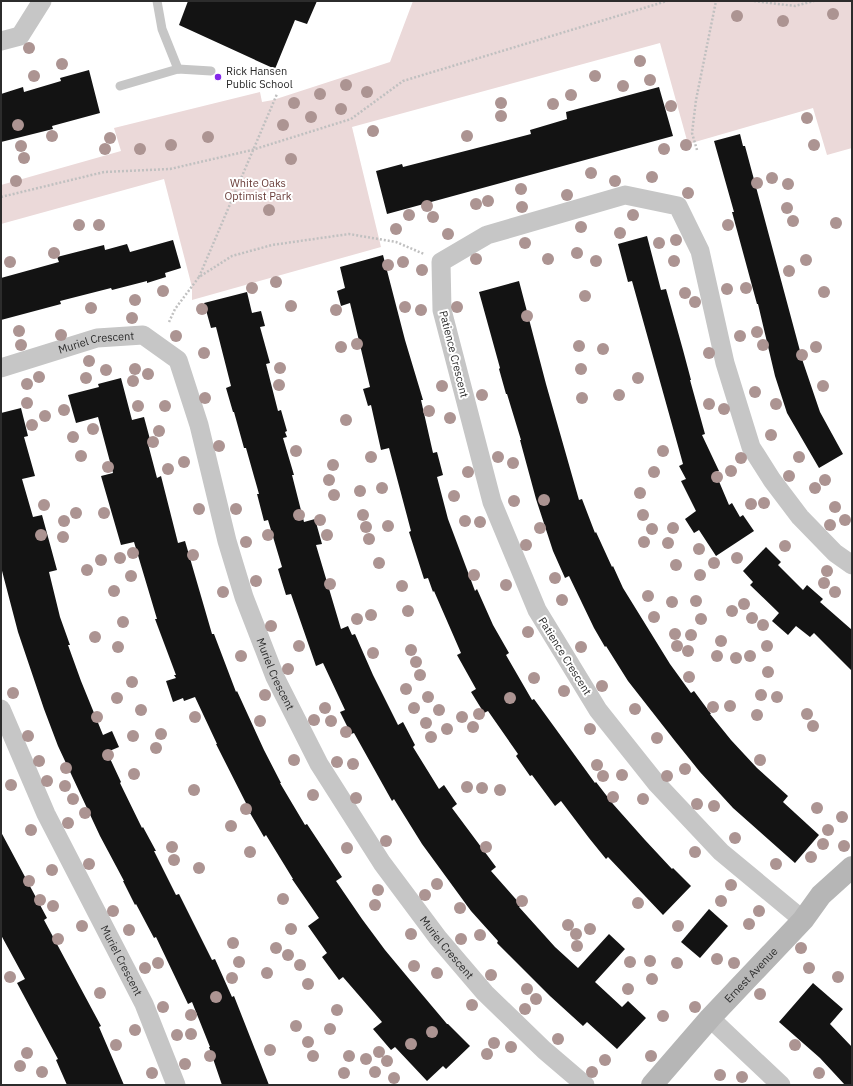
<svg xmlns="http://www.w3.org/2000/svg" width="853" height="1086" font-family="'IBM Plex Sans',sans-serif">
<rect width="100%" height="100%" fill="#fff"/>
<polygon fill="#ebd9d9" points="413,1 852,1 852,148 827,155 813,108 688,144 660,43 352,127 381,247 192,300 192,287 164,179 1,224 1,185 121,151 114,128 260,92 262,102 273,100 390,62"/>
<g fill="#131313">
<polygon points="188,1 317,1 307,24 295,20 275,69 179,25"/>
<polygon points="89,70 100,113 52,126 53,129 1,142 1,94 23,87 24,92 61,81 60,78"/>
<polygon points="659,87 673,136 387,214 376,171 402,164 403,167 531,134 530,130 567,119 566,112"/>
<polygon points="740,134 743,146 745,146 803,362 820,412 843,454 819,468 787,413 775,376 758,304 757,304 732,212 734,212 714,141"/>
<polygon points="647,236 661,290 666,289 683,350 691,380 690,380 705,434 702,435 719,471 715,472 729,505 732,503 740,517 743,515 754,531 716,556 699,530 694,533 685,519 696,511 681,481 686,479 679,466 683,464 632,281 628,282 618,244"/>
<polygon points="173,240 181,268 165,273 166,277 147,283 147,281 112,290 111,288 60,301 61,304 1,320 1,278 59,262 57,257 104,245 105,250 127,244 130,252"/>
<polygon points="383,255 405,340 423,400 421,400 433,453 437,452 443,475 437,477 448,519 475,591 477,589 493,625 509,653 506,655 532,700 534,699 595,783 596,782 613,804 645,840 672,869 673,868 691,886 663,915 608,857 606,859 589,838 561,801 555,806 532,775 530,776 516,756 518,754 488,711 484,713 471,692 476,689 457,655 461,653 434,591 433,592 428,578 424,579 409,532 411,531 389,448 381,450 371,405 368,406 363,389 370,387 350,303 341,306 337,291 345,288 340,267"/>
<polygon points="519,281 546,384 579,500 582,499 595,533 596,532 612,567 613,566 623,588 670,664 691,693 694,691 711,714 710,714 731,740 757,768 788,796 783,802 819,835 795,863 733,808 700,772 675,741 628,681 606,646 605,647 594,628 569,576 565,578 553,551 536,499 520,440 521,440 507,394 506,394 499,369 500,368 479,292"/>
<polygon points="247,292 252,313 261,311 265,326 260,327 270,363 266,364 278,411 281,410 287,431 285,432 287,437 283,438 294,475 292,475 304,522 315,519 322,544 316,545 341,629 348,626 352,635 355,634 373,675 398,725 403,722 415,745 413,747 439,789 444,785 457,804 452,808 496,867 491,871 521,905 519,907 555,947 578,968 609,934 625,949 595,982 622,1007 628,1001 646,1018 617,1049 587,1022 583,1026 550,996 497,943 498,941 471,911 422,844 394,799 392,801 354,733 351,734 340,712 345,710 323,663 316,666 291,594 286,595 278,569 282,567 268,520 264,521 257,494 259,494 246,448 244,448 234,412 233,412 226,388 231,386 216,327 211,328 204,303"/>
<polygon points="121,378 132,420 144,417 151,443 148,444 157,478 161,476 178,543 185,541 212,634 214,634 236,692 237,691 264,750 281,783 280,783 305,825 307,824 342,877 336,881 362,919 385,950 415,986 447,1024 448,1024 470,1046 446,1069 443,1066 427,1081 395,1047 391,1050 373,1029 382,1022 343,977 339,980 322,957 327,953 308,926 319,918 292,879 293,879 266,835 264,837 250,813 251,813 216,744 217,744 195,697 184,701 183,698 173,702 166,681 176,678 174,675 176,675 155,619 157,619 134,542 121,545 101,476 113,473 98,417 76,423 68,395 99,387 98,384"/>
<polygon points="21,408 28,436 24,437 35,476 22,479 33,517 42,515 57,570 49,572 60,617 70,645 68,645 81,681 103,735 112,731 119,747 107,752 121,782 120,783 142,828 143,827 156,851 154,851 176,895 179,894 212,960 215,959 232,997 234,996 269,1085 222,1085 209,1047 210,1047 192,1002 188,1004 156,937 154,938 136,904 135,905 123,881 124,881 100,836 58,746 44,709 18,632 1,567 1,413"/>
<polygon points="766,547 781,562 778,565 803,590 807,585 823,599 820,602 852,630 852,671 814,633 810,637 796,626 788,635 772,621 779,613 750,585 753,582 743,571"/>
<polygon points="1,832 47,918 44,920 101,1026 99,1027 124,1085 67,1085 56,1060 58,1059 17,983 25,979 1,935"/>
<polygon points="709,909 728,926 700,958 681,942"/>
<polygon points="813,983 843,1009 830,1024 852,1047 852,1085 845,1085 820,1058 779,1022"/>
</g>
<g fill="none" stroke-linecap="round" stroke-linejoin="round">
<g stroke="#c0c0c0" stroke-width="2.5" stroke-dasharray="2 2" stroke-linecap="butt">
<polyline points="754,1 795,6 814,1"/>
<polyline points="697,150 692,133 696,100 716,1"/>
<polyline points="1,197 104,172 170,169 252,150 351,119 403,81 667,1"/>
<polyline points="199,277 277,94"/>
<polyline points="169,322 175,309 199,277 232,256 272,245 349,234 396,242 424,254"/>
</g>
<g stroke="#c6c6c6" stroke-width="9">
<polyline points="157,1 162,29 178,69"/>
<polyline points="120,86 178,69 211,71"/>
</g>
<g stroke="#c6c6c6" stroke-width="19">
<polyline points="1,41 20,36 42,1"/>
<path id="s1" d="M1,368L97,338L143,335L178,360L199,425L227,541L244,597L275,677L319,764L382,863L438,938L485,993L544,1050L585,1085"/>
<path id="s2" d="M1,709L46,814L144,1004L176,1085"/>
<polyline points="803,920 721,852 657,784 598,710 537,610 492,502 442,310 441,262 487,235 625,195 678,206 700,251 725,363 751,447 772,480 800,517 835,553 852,565"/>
<polyline points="710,1018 781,1085"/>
</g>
<path stroke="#b6b6b6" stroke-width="22" id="s3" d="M652,1085L710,1018L803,920L821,895L852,867"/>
</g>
<g fill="#ac9492">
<circle cx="833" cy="14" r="6"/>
<circle cx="737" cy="16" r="6"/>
<circle cx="783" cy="21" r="6"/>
<circle cx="29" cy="48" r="6"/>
<circle cx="640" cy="61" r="6"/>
<circle cx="62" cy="64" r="6"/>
<circle cx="34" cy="76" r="6"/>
<circle cx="595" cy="76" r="6"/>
<circle cx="650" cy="80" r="6"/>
<circle cx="346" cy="85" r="6"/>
<circle cx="623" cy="86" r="6"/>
<circle cx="367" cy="92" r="6"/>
<circle cx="320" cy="94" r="6"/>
<circle cx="571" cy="95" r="6"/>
<circle cx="294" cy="103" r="6"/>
<circle cx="501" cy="103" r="6"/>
<circle cx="553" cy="104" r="6"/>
<circle cx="671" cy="106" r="6"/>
<circle cx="341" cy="109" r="6"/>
<circle cx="501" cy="116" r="6"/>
<circle cx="311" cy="117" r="6"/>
<circle cx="807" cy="118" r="6"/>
<circle cx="18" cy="125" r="6"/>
<circle cx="283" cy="125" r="6"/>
<circle cx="373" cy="131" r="6"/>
<circle cx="52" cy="136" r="6"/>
<circle cx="467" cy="136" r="6"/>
<circle cx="208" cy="137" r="6"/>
<circle cx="110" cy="138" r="6"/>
<circle cx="171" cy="145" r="6"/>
<circle cx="686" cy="145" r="6"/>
<circle cx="814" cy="145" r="6"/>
<circle cx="21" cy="146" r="6"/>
<circle cx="105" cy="149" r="6"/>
<circle cx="140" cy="149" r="6"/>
<circle cx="664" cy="149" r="6"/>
<circle cx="24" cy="158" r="6"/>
<circle cx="291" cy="159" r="6"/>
<circle cx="591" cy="173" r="6"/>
<circle cx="652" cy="177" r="6"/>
<circle cx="772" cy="178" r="6"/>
<circle cx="16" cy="181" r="6"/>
<circle cx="615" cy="181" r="6"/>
<circle cx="757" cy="183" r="6"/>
<circle cx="788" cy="184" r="6"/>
<circle cx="521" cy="189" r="6"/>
<circle cx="688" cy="193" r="6"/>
<circle cx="567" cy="195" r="6"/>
<circle cx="488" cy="201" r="6"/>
<circle cx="476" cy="204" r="6"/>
<circle cx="427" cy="206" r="6"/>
<circle cx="522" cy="207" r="6"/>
<circle cx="787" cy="208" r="6"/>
<circle cx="269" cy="210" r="6"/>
<circle cx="409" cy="215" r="6"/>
<circle cx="633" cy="215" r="6"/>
<circle cx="433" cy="217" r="6"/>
<circle cx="793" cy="221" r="6"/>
<circle cx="836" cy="223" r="6"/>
<circle cx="79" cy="225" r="6"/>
<circle cx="99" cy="225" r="6"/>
<circle cx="728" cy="225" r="6"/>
<circle cx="581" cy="227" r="6"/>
<circle cx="396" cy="229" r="6"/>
<circle cx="620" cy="233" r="6"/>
<circle cx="448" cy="234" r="6"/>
<circle cx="676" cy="240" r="6"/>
<circle cx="525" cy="243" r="6"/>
<circle cx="659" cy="243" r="6"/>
<circle cx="54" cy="253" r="6"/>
<circle cx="577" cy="253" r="6"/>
<circle cx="476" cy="259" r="6"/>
<circle cx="548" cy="259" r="6"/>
<circle cx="806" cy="260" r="6"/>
<circle cx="596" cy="261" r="6"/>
<circle cx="674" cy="261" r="6"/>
<circle cx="10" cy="262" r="6"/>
<circle cx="403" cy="262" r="6"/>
<circle cx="388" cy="265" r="6"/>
<circle cx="422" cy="270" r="6"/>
<circle cx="789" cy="271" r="6"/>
<circle cx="276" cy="282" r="6"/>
<circle cx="252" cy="288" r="6"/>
<circle cx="746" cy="288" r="6"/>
<circle cx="727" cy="289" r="6"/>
<circle cx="163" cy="291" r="6"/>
<circle cx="824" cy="292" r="6"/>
<circle cx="685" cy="293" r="6"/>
<circle cx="585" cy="296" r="6"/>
<circle cx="135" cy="300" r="6"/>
<circle cx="695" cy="302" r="6"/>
<circle cx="291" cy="306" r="6"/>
<circle cx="405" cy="307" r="6"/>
<circle cx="457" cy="307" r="6"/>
<circle cx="91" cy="308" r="6"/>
<circle cx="202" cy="309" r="6"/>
<circle cx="336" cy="310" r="6"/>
<circle cx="421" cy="310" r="6"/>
<circle cx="527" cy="316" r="6"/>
<circle cx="132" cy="318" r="6"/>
<circle cx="19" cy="331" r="6"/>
<circle cx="757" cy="332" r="6"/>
<circle cx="61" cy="335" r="6"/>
<circle cx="176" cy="336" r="6"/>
<circle cx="740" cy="336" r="6"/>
<circle cx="357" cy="344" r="6"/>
<circle cx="21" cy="345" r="6"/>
<circle cx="763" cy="345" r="6"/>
<circle cx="579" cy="346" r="6"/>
<circle cx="341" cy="347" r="6"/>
<circle cx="816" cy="347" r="6"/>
<circle cx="603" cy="349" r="6"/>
<circle cx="204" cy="353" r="6"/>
<circle cx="709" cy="353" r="6"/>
<circle cx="802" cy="355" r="6"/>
<circle cx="89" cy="361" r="6"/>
<circle cx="280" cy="368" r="6"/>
<circle cx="135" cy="369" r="6"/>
<circle cx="581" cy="369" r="6"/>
<circle cx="106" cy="370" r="6"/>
<circle cx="148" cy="374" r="6"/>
<circle cx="39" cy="377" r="6"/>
<circle cx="86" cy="378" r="6"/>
<circle cx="638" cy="378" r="6"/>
<circle cx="133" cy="381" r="6"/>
<circle cx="27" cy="384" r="6"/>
<circle cx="279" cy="385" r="6"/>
<circle cx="442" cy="386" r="6"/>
<circle cx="823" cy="386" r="6"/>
<circle cx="755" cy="392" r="6"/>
<circle cx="482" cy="395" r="6"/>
<circle cx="619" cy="395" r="6"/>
<circle cx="205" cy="398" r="6"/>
<circle cx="582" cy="398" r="6"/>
<circle cx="27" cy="403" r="6"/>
<circle cx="709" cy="404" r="6"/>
<circle cx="776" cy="404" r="6"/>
<circle cx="138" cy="406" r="6"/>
<circle cx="165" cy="406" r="6"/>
<circle cx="724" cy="409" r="6"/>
<circle cx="64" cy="410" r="6"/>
<circle cx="429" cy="411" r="6"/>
<circle cx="45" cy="416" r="6"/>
<circle cx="450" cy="418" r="6"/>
<circle cx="346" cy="420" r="6"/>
<circle cx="32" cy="425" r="6"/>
<circle cx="93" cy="429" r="6"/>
<circle cx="159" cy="431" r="6"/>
<circle cx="771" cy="435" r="6"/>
<circle cx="73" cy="437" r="6"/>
<circle cx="153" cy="442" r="6"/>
<circle cx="219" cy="446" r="6"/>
<circle cx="296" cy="451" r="6"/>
<circle cx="663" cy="451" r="6"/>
<circle cx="81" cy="456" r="6"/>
<circle cx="371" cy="457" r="6"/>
<circle cx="498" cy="457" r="6"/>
<circle cx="799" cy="457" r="6"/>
<circle cx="741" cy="458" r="6"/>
<circle cx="184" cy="462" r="6"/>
<circle cx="513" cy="463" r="6"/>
<circle cx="333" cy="465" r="6"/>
<circle cx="108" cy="467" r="6"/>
<circle cx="168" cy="469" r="6"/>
<circle cx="731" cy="471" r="6"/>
<circle cx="468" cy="472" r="6"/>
<circle cx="654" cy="472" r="6"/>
<circle cx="789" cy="476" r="6"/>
<circle cx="717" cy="477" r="6"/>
<circle cx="329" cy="480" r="6"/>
<circle cx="825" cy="480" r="6"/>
<circle cx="382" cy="488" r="6"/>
<circle cx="815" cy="488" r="6"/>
<circle cx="360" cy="491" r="6"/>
<circle cx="640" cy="493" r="6"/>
<circle cx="334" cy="495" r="6"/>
<circle cx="454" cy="496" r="6"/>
<circle cx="544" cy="500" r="6"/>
<circle cx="514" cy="501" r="6"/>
<circle cx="764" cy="503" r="6"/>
<circle cx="751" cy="504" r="6"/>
<circle cx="44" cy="505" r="6"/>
<circle cx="835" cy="507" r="6"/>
<circle cx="199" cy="509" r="6"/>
<circle cx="236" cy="509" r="6"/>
<circle cx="76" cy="513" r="6"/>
<circle cx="104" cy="513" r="6"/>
<circle cx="299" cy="515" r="6"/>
<circle cx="363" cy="515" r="6"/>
<circle cx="643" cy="515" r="6"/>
<circle cx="320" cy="520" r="6"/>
<circle cx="845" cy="520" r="6"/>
<circle cx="64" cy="521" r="6"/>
<circle cx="465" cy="521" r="6"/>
<circle cx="480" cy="522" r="6"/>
<circle cx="830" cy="525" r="6"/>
<circle cx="388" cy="526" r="6"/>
<circle cx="366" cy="527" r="6"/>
<circle cx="540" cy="528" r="6"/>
<circle cx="673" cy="528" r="6"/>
<circle cx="652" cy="529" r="6"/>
<circle cx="41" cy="535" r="6"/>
<circle cx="268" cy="535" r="6"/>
<circle cx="327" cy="535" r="6"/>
<circle cx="63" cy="537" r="6"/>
<circle cx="369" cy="539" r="6"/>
<circle cx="246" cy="542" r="6"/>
<circle cx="644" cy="542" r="6"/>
<circle cx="668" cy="543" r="6"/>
<circle cx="526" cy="545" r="6"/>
<circle cx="785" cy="546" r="6"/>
<circle cx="699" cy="549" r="6"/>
<circle cx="133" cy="553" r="6"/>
<circle cx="193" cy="555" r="6"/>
<circle cx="120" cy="558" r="6"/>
<circle cx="737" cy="558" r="6"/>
<circle cx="101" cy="560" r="6"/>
<circle cx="379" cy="563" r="6"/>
<circle cx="714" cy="563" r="6"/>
<circle cx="676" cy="565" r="6"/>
<circle cx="87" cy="570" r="6"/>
<circle cx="827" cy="571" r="6"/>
<circle cx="474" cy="575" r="6"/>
<circle cx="700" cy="575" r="6"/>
<circle cx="131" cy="576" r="6"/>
<circle cx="555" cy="578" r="6"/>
<circle cx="256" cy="581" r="6"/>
<circle cx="824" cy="583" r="6"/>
<circle cx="330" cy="584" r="6"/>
<circle cx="506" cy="585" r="6"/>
<circle cx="402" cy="586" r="6"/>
<circle cx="114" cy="591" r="6"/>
<circle cx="223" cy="592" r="6"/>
<circle cx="835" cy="592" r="6"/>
<circle cx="648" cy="596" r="6"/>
<circle cx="562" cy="600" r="6"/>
<circle cx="696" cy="601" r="6"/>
<circle cx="672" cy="602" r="6"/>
<circle cx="744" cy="604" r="6"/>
<circle cx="408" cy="611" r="6"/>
<circle cx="732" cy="611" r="6"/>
<circle cx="371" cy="615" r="6"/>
<circle cx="654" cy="617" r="6"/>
<circle cx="752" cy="618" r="6"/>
<circle cx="357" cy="619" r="6"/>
<circle cx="701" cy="619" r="6"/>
<circle cx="123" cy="622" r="6"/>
<circle cx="763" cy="625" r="6"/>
<circle cx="271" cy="626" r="6"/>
<circle cx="528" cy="632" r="6"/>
<circle cx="675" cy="634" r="6"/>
<circle cx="691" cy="635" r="6"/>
<circle cx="95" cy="637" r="6"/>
<circle cx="721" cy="641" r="6"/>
<circle cx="299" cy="646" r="6"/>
<circle cx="677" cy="646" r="6"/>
<circle cx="767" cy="646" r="6"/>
<circle cx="118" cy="647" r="6"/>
<circle cx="581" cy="647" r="6"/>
<circle cx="411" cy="650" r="6"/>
<circle cx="688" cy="651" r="6"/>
<circle cx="373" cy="653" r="6"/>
<circle cx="241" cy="656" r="6"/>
<circle cx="717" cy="656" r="6"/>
<circle cx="750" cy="656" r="6"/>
<circle cx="736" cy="658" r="6"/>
<circle cx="416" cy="662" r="6"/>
<circle cx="288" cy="669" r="6"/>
<circle cx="768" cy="672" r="6"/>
<circle cx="420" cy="675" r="6"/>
<circle cx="689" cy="677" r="6"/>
<circle cx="534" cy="678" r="6"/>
<circle cx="132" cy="682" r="6"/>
<circle cx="602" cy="686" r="6"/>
<circle cx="406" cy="689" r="6"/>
<circle cx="564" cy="691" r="6"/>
<circle cx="13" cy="693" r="6"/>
<circle cx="265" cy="695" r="6"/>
<circle cx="761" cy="695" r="6"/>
<circle cx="428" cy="697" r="6"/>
<circle cx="777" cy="697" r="6"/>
<circle cx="117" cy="698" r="6"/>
<circle cx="510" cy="698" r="6"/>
<circle cx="730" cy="706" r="6"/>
<circle cx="713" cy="707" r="6"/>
<circle cx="325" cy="708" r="6"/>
<circle cx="414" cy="708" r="6"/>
<circle cx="635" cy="709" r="6"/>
<circle cx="141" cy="710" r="6"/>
<circle cx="439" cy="710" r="6"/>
<circle cx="479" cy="714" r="6"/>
<circle cx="807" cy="714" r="6"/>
<circle cx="757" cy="715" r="6"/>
<circle cx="97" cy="717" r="6"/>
<circle cx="195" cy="717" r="6"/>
<circle cx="462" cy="717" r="6"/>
<circle cx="314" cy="720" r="6"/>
<circle cx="260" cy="721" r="6"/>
<circle cx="331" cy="721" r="6"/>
<circle cx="426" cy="723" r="6"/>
<circle cx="813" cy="726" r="6"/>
<circle cx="473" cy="727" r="6"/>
<circle cx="447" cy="729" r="6"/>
<circle cx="590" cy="729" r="6"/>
<circle cx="346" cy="732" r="6"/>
<circle cx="161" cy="734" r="6"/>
<circle cx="28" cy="736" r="6"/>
<circle cx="133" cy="736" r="6"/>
<circle cx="431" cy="737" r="6"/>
<circle cx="657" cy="738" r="6"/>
<circle cx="156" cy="748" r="6"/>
<circle cx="108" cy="755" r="6"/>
<circle cx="294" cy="760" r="6"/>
<circle cx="760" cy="760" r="6"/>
<circle cx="39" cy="761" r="6"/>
<circle cx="337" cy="762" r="6"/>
<circle cx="353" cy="764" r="6"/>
<circle cx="597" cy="765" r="6"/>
<circle cx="66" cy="768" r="6"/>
<circle cx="685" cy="769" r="6"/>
<circle cx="134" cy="774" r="6"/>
<circle cx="622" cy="775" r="6"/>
<circle cx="603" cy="776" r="6"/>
<circle cx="667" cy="776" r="6"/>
<circle cx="47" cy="781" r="6"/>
<circle cx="11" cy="785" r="6"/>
<circle cx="65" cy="786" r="6"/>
<circle cx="467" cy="787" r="6"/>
<circle cx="482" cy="788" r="6"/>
<circle cx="194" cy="790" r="6"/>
<circle cx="500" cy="790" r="6"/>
<circle cx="313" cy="795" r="6"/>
<circle cx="613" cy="797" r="6"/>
<circle cx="356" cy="798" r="6"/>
<circle cx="73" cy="799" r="6"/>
<circle cx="643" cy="799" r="6"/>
<circle cx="697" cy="804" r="6"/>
<circle cx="714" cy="806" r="6"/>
<circle cx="817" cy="808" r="6"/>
<circle cx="246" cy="809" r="6"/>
<circle cx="85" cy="813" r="6"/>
<circle cx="842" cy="817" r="6"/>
<circle cx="68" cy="823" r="6"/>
<circle cx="231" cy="826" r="6"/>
<circle cx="31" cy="830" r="6"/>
<circle cx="828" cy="830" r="6"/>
<circle cx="735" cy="838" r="6"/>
<circle cx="386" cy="841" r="6"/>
<circle cx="823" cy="844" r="6"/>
<circle cx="844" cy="846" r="6"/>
<circle cx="172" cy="847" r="6"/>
<circle cx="486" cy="847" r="6"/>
<circle cx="347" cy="848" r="6"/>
<circle cx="250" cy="852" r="6"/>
<circle cx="695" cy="852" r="6"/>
<circle cx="811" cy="857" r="6"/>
<circle cx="174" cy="860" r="6"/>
<circle cx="89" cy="864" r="6"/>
<circle cx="776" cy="864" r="6"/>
<circle cx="199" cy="868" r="6"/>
<circle cx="52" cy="870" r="6"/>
<circle cx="29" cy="881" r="6"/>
<circle cx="437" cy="884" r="6"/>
<circle cx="731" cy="885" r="6"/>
<circle cx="378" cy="890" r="6"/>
<circle cx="425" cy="895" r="6"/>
<circle cx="283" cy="899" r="6"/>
<circle cx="40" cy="900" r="6"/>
<circle cx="522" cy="901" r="6"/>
<circle cx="721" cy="901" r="6"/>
<circle cx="638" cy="903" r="6"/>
<circle cx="375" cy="905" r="6"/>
<circle cx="53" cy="906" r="6"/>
<circle cx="460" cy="908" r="6"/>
<circle cx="113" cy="911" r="6"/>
<circle cx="759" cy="911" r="6"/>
<circle cx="749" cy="924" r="6"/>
<circle cx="568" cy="925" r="6"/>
<circle cx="82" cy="926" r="6"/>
<circle cx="678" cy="926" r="6"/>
<circle cx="291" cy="929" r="6"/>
<circle cx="590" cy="929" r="6"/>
<circle cx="129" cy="930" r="6"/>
<circle cx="411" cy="934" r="6"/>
<circle cx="576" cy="934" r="6"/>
<circle cx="480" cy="935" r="6"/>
<circle cx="58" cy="939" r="6"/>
<circle cx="461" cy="939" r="6"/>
<circle cx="233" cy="943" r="6"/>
<circle cx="577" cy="946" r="6"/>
<circle cx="276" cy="948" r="6"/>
<circle cx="801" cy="948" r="6"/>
<circle cx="288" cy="955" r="6"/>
<circle cx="717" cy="959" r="6"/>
<circle cx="650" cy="961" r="6"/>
<circle cx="239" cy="962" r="6"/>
<circle cx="630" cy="962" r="6"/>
<circle cx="158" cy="963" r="6"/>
<circle cx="677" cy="963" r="6"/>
<circle cx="734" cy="963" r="6"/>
<circle cx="300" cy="965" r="6"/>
<circle cx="414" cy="966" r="6"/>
<circle cx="145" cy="968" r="6"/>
<circle cx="809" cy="968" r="6"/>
<circle cx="267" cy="973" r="6"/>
<circle cx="437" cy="973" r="6"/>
<circle cx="491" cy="975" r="6"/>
<circle cx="10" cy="977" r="6"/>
<circle cx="838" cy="977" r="6"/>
<circle cx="232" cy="978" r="6"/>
<circle cx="652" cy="979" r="6"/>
<circle cx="308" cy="984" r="6"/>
<circle cx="527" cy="989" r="6"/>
<circle cx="628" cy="989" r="6"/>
<circle cx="100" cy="993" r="6"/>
<circle cx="760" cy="994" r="6"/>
<circle cx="216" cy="997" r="6"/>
<circle cx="536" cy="999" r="6"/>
<circle cx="472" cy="1005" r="6"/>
<circle cx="163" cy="1007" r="6"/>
<circle cx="695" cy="1007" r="6"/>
<circle cx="525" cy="1009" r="6"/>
<circle cx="337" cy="1010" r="6"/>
<circle cx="191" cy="1015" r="6"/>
<circle cx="663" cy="1016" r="6"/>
<circle cx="296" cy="1026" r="6"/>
<circle cx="330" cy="1029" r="6"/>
<circle cx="135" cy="1030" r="6"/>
<circle cx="432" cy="1032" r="6"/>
<circle cx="191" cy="1034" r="6"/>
<circle cx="177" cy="1035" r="6"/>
<circle cx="558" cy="1039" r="6"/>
<circle cx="308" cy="1042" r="6"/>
<circle cx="494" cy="1043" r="6"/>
<circle cx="411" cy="1044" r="6"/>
<circle cx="116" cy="1045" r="6"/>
<circle cx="795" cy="1045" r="6"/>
<circle cx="511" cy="1047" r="6"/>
<circle cx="270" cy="1050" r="6"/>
<circle cx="379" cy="1052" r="6"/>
<circle cx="27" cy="1053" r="6"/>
<circle cx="487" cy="1054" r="6"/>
<circle cx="210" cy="1056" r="6"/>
<circle cx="313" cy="1056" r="6"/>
<circle cx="349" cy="1056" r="6"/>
<circle cx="651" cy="1056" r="6"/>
<circle cx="366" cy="1059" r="6"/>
<circle cx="605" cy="1060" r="6"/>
<circle cx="387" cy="1061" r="6"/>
<circle cx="185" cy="1064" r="6"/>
<circle cx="20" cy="1066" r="6"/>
<circle cx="42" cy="1072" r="6"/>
<circle cx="375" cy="1072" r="6"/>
<circle cx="592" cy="1072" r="6"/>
<circle cx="152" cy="1073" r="6"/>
<circle cx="344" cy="1073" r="6"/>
<circle cx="819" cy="1073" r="6"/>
<circle cx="720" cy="1075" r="6"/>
<circle cx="742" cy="1077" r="6"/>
<circle cx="394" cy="1078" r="6"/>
</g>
<circle fill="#8528ea" stroke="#fff" stroke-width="1.5" cx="218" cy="77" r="4"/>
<g text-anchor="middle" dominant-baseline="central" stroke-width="4" stroke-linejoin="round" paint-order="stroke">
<g font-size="11" fill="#2c2c2c" stroke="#fff" text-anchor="start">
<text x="226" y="71">Rick Hansen<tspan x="226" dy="13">Public School</tspan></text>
</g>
<g font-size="11" fill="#693d39" stroke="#fff">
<text x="258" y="183">White Oaks<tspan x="258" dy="13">Optimist Park</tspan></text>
</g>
<g font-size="11" fill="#2c2c2c" stroke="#fff">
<text stroke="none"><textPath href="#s1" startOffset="99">Muriel Crescent</textPath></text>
<text transform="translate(454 354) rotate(76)">Patience Crescent</text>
<text transform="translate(565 656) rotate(58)">Patience Crescent</text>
<text stroke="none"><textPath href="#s1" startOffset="519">Muriel Crescent</textPath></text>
<text stroke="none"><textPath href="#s1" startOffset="843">Muriel Crescent</textPath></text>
<text stroke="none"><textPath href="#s2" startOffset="279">Muriel Crescent</textPath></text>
<text stroke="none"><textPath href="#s3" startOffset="148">Ernest Avenue</textPath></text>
</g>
</g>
<rect width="853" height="1086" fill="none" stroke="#2c2c2c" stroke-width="4"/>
</svg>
